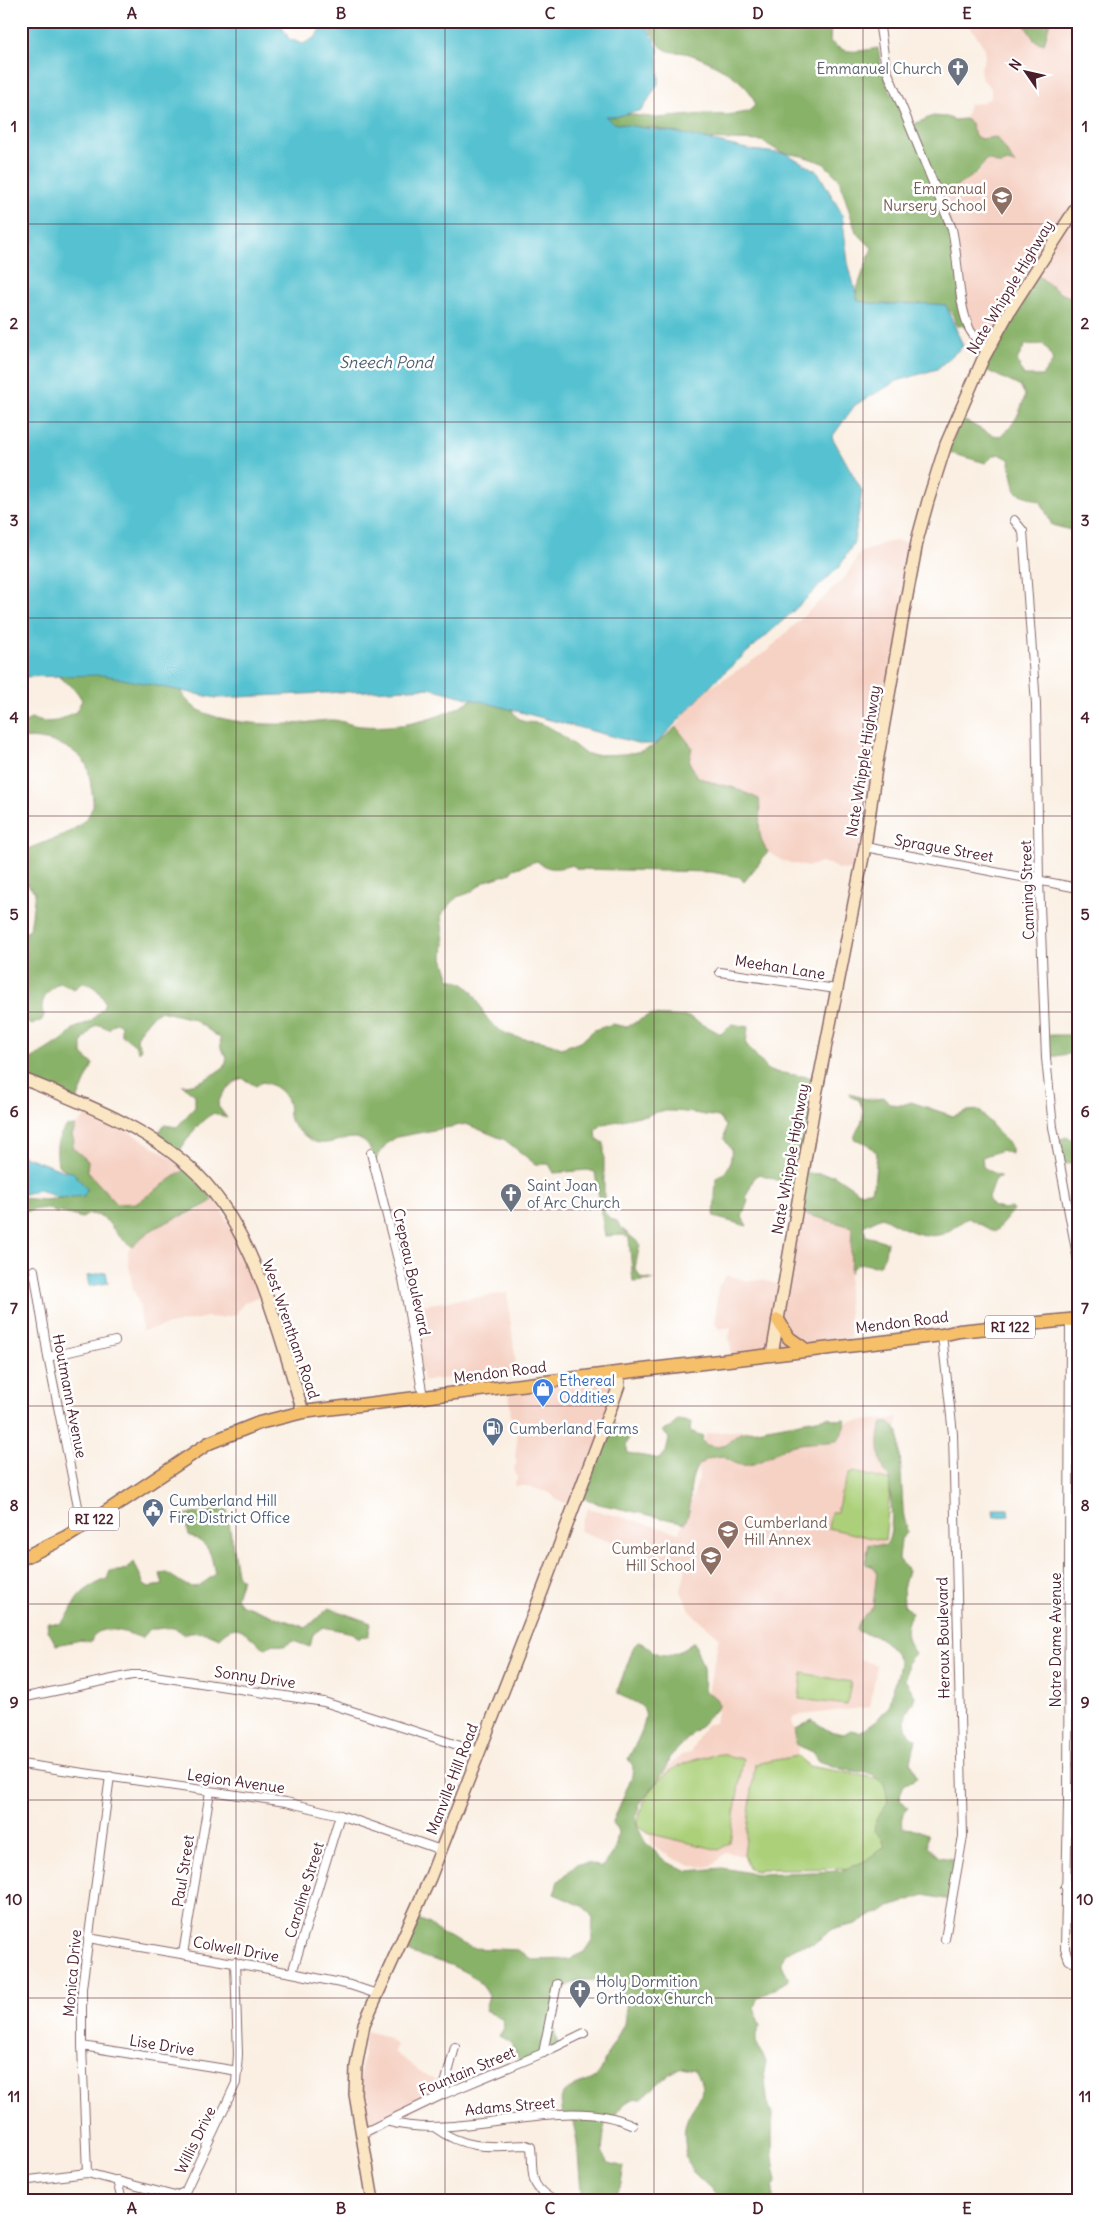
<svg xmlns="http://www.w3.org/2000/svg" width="1099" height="2222" font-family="Delius,sans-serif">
<rect width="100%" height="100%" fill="#fff"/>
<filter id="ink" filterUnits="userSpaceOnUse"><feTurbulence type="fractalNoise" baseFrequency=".02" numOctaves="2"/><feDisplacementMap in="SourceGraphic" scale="10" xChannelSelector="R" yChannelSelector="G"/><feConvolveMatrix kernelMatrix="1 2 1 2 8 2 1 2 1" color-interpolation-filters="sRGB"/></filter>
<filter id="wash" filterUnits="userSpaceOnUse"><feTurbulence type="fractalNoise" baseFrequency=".0096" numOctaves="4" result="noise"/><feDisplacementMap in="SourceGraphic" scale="20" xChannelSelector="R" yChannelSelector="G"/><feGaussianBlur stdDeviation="1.12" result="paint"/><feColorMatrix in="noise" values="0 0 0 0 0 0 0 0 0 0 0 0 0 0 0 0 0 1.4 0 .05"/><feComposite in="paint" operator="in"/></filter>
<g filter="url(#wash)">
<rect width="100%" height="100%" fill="#faefe2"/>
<g fill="#f6d2c4">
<polygon points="961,21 1022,21 1044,44 1050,21 1067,21 1070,24 1073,40 1078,51 1078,300 1060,293 1036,274 990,352 973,335 939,193 964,183 968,178 979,173 987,159 1001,165 1007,162 1014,164 995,137 981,140 975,136 971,123 965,119 969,104 980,103 991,98 991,88 982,79 980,70 985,57 984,47 972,29"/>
<polygon points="899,541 920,546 855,871 838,869 829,864 818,863 808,867 783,861 768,852 762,843 758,831 761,814 732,787 716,784 698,777 689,762 692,747 676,727 696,697 767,651 846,576 860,553 888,542"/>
<polygon points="93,1109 187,1168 137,1203 117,1204 87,1171 72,1147 71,1135 76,1126"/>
<polygon points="213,1200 217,1201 264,1295 245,1302 235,1315 220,1318 207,1317 142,1331 140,1306 133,1288 128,1262 128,1251 133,1247 140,1238 159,1225 198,1211"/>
<polygon points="798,1212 852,1227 848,1295 851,1347 733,1361 729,1338 731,1327 719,1329 715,1324 718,1287 727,1275 748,1281 762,1280 784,1286"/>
<polygon points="507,1293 517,1371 423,1381 413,1306"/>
<polygon points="621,1375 577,1506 558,1501 550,1493 526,1486 514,1486 517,1479 514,1468 517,1462 515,1456 518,1433 511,1421 509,1389"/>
<polygon points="898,1418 877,1616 859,1633 860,1659 877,1665 870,1707 794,1716 791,1722 794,1728 801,1731 797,1756 809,1766 893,1781 757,1871 752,1859 726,1852 713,1865 706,1867 691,1866 673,1858 652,1845 650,1836 637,1826 640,1811 647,1795 661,1774 681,1755 690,1753 705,1725 715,1723 717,1711 708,1692 719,1637 690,1612 681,1591 686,1568 682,1563 671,1559 664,1561 579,1531 588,1508 679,1533 689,1509 699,1478 698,1469 700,1453 707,1433"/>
<polygon points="366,2031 385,2036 396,2045 394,2052 428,2077 448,2082 446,2093 367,2135 357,2101"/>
</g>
<g fill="#acd079" stroke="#7b7852">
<polygon points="854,1472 891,1481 885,1541 828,1528 831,1512 837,1512 841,1494 849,1474"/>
<polygon points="802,1673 851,1682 847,1705 799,1699"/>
<path d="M720,1754L743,1759L730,1842L719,1850L647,1833L637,1826C645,1779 676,1761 720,1754Z"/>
<polygon points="797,1756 809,1766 893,1781 901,1786 896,1868 761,1869 757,1871 749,1869 744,1855 755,1764"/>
</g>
<g fill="#89b269" stroke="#6a684a" fill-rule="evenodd">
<path d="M647,21H815L816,24L831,25L830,41C844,56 860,51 878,48L882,70L891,93L897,97L912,125L933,116L947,117L954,120L965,119L971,123L975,136L981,139L995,137L999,140L1015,164L1007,162L1001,165L987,159C975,178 960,185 939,194L953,232L968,329L961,325L958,327L952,313L944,306L887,313L855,301C854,293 868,260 872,248L856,232L839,179L823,163L802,156L780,152L762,141L701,139L651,127L628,129L616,128L605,118L612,112L657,118L705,114L727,115L748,112L755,105C753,82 709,60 689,54C680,51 671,54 663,48C655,43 651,29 647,21Z"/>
<polygon points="1022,21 1050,21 1044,44 1035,41"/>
<polygon points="1067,21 1078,21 1078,37 1073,40 1070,24"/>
<path d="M1036,274L1060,293L1078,300V532L1052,525L1041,502L1016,492L1009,459L999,454L993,456L986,463L947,452L962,420C975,424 987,436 1001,436C1014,426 1021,411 1025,395L1021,387L982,368ZM1043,344L1049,351L1053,361L1042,376H1024L1017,360L1025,345Z"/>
<path d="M59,670L177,681C180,686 182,693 185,698C202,723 262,725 290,724C304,724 318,720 332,720C342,720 351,726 361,726C404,729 445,719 480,694L508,703C523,733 529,716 549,727C562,734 574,746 587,755C609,754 639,757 658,743C664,738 670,732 676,727L692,747L689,762L698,777L716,784L732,787L759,799C762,820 754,833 768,852L744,882L740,877L711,872L578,869L572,865C558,869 548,871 537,861C529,863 522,867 513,869L511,873L486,881L469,893L457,897L441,915L444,942L443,958L450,979C480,985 475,1008 493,1025C516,1045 539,1035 561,1048L582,1041L594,1030L612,1024L627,1027L649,1015L689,1017L721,1034L732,1024L748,1027L746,1044L769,1071L821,1079L806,1173L834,1175L859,1192L870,1191L874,1184L877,1153L866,1143L854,1139C858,1123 869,1120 859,1100L851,1097L849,1093C861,1098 871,1102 884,1097L890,1104L902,1105L911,1102L953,1116L968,1111L979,1110L1011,1147V1154L1002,1150L982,1157L983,1167L1001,1177L994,1181L988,1198L992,1206L1001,1209L1011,1208L1013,1211L995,1232L968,1218C960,1222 953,1229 945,1233C927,1242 898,1226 882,1217L863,1226L866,1236L887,1242L885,1254L880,1265C867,1269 858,1255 850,1273L852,1227L798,1212L803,1184L780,1181L760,1174L755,1176L746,1196L748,1201L742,1217L747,1226L714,1217L716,1178C730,1172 730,1163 732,1150L724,1139L726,1126L719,1117C701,1115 661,1105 647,1116C633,1115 617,1123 602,1124L596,1131L597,1140L604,1143V1212L611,1219L617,1221L621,1228L640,1244L635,1268L641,1278L654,1280L633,1282L629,1238L624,1235L605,1236L595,1172L587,1170L554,1173L549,1164H535L505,1140L466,1124L397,1137L387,1143L374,1162C372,1158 371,1151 369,1147C355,1125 330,1152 311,1140C305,1136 295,1129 291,1122C288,1117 289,1109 288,1103C284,1092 274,1084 262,1082L256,1086L242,1078C230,1084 220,1093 218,1106L227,1118L214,1113C197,1121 187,1141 176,1156L153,1141L164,1125L177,1127L195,1107V1095L182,1085C198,1086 213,1075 225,1066L227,1058L221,1048L220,1038L193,1019L160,1011L153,1015L138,1033L137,1041L141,1048L139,1052L135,1045L121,1034V1026L119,1023H115L109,1029L100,1025L94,1026L82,1042V1054L93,1064L77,1100L22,1078L31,1059L62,1040L73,1029L91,1021L103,1008L105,1002C99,991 95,985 82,983L74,989L60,983C49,988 37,1003 44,1015L42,1020L32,1025L24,1021L21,1027V935L30,930L35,892L21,879V852C43,841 72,837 88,816C95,807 93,797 91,787C90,779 89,767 84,761C70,744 42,736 21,739V724L31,719L44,722L57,721L76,712L82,700L77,692L59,676Z"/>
<path d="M1046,1035H1078V1054C1067,1052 1057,1058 1046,1056Z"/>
<path d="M76,1126L72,1135L74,1141L72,1147L88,1161L87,1171L117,1204L137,1203L187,1168L213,1200C188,1218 152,1221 133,1247C128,1243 121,1239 117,1234C108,1222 105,1215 89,1214L82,1218L60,1212L56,1213C47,1204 32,1211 21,1213V1198L44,1200L69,1197L76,1178L58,1165C56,1150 55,1140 66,1127Z"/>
<polygon points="1066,1137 1078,1143 1078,1162 1061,1165 1057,1141"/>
<path d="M828,1417L837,1420L844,1419C849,1426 841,1434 837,1441C822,1443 804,1442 790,1446C765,1455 749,1478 723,1456C693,1458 690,1477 690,1504C690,1510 687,1517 685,1523L599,1504L582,1497L611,1422L630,1434L626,1446L628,1453L660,1459L666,1452L669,1438L662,1431L670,1428L677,1420L691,1422L690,1431L703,1436L702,1441L707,1445L719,1447L726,1444L740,1433Z"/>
<path d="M883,1423H889L899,1432L903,1509C903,1517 907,1525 907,1533L901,1539L899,1559L908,1571L903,1588L904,1605L912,1613C904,1627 904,1639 915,1653L908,1662L905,1680L915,1696C913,1705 911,1703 908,1710C902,1721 906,1735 916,1739L911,1762L917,1778L904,1785L899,1797L908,1808C901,1814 901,1820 902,1828L915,1829L927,1834L928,1847L939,1857L960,1860L951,1900L924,1895L890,1907L882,1913H875L856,1924L833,1929L814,1943L799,1946L785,1953L781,1962L789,1980L757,1999L754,2008L760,2026L756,2034V2042L766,2062L764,2071L768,2108L773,2115C771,2137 772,2160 777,2181L773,2187V2201H724L693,2172L685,2157C687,2147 683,2137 685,2127C690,2101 713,2098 695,2070L682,2067L668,2075L642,2098C626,2097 619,2110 611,2121L605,2122L602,2152L609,2163L624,2167L621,2184L613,2201H574L581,2192L577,2141L572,2117H563C563,2110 559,2099 563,2094C573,2080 601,2087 604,2061L624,2024L626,2008L618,1989C604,1983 588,1976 573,1983C555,1990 549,2031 559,2045L520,2063L512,2043L499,2036L504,2028L503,2020L485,2010L489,1996C472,1962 432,1963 402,1949L416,1918L430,1924L442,1934L472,1948L518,1950L532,1960L569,1959L584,1952L592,1940L593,1918L585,1907L554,1894L558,1881L576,1864L588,1863L601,1867C614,1856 616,1847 618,1831L612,1824L632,1776L633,1766L628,1759C633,1748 652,1718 643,1708C638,1702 625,1698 618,1694V1689L634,1646L638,1642C646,1644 649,1650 656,1653C670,1659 683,1650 694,1642L703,1667L704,1690C712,1696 718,1696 718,1707L669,1758L666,1769L639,1805L636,1818L637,1826L645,1842L666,1862L689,1871L722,1868L757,1874L840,1871L863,1862L885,1847L882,1838L874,1830L876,1819L888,1802L884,1783L872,1774L841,1769L819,1761L813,1752L795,1744L796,1729L812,1720L829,1731L844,1734L851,1730L860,1732L876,1721L890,1705L893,1686L897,1678L900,1662C894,1652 887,1640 875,1636C868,1634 862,1634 856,1630L860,1621L873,1607L877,1571L872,1566L865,1564L869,1544L885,1546C896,1535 890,1494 889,1477C878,1465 876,1437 883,1423Z"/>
<path d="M227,1509L237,1574L242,1580L236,1597L240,1604L306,1628L329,1608L371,1623L368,1637L362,1636L359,1639L353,1633L323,1627L313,1634L310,1647L293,1641L284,1646L273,1644L266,1648C247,1641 242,1614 219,1638C206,1631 198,1632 183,1634C173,1623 163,1630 150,1629L142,1638C128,1633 97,1620 91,1642L81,1640L56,1645L48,1630L47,1623L59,1624C72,1614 69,1611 77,1599C84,1589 97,1583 107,1579L110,1571C120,1572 127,1570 134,1562L144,1584L149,1587L163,1585L160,1574L167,1573C191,1588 191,1594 215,1574C210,1551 211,1546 189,1535L183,1515Z"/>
</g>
<g fill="#57c2d1" stroke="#50707e">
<path d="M21,21H279L289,39L303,44L316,37L323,21H644L658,48L659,82L642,110L615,117L605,116L613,123L679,133L751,150L787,154L818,172L842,214L848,263L858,301C887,308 916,301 946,305L963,346L937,369L897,381L855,405L832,437L862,491L854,542L840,566L787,617L719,677L656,744H641L430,688L216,698L103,675L21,677Z"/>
<polygon points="21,1155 64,1171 73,1172 87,1189 84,1196 59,1198 39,1190 21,1195"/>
<polygon points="106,1272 108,1283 89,1286 87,1276"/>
<polygon points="993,1509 1008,1509 1009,1516 994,1517"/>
</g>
</g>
<g filter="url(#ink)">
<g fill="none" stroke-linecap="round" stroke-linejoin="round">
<g stroke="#88686b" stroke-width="10">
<g id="street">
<path d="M879,21L886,68L952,229C959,259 957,303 970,330C975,338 981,345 986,352"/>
<polyline points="1014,520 1023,531 1036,704 1039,879 1046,1058 1053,1127 1078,1261"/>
<polyline points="865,847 1078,888"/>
<polyline points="720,972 836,989"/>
<polyline points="371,1153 404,1284 423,1397"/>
<polyline points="34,1270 48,1357 82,1526"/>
<polyline points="1070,1320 1068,1802 1065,1949 1069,1960 1078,1965"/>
<polyline points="942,1335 953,1434 963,1836 945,1939"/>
<polyline points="48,1357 115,1341"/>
<polyline points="21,1698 132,1675 148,1675 324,1702 479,1752"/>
<polyline points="21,1764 286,1802 340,1815 441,1850"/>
<polyline points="1065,1886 1078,1884"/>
<polyline points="88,1938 292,1973 350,1985 377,1994"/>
<polyline points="183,1954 210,1792"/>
<polyline points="292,1973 340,1815"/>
<polyline points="82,2046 238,2071"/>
<polyline points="543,2053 557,1984"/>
<polyline points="442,2095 455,2047"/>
<path d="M389,2122C463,2142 564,2092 633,2125"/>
<path d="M434,2127C465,2150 490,2147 526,2145L531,2147C534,2176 527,2185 555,2201"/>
<polyline points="361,2134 442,2095 543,2053 584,2033"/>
<polyline points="87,2173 82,2046 82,1988 110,1776"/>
<polyline points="117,2180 122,2201"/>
<polyline points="21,2181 87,2173 175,2196 185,2192 236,2083 238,2054 235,1962"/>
</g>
</g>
<g stroke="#88686b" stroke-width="14">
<g id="secondary">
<path d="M21,1078C82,1103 149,1127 197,1174C255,1231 280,1336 303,1412"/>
<polyline points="772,1355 816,1095 865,847 876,768 901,627 918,537 928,501 946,444 983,359 1010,310 1078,205"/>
<polyline points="373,2201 355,2094 356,2067 364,2024 430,1878 543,1589 613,1402 619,1385 617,1373"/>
</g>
</g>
<g stroke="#88686b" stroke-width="15">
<g id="primary">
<polyline points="778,1320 789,1338 806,1350"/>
<polyline points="21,1559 66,1537 97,1518 209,1443 259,1423 303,1412 617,1373 942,1335 959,1331 1078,1319"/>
</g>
</g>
<use href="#street" stroke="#fff" stroke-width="8"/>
<use href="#secondary" stroke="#fbe6c4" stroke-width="11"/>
<use href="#primary" stroke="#f6c06b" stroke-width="12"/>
</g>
</g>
<path fill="none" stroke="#4a1f2b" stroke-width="1" stroke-opacity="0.55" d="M236,21V2201M445,21V2201M654,21V2201M863,21V2201M21,224H1078M21,422H1078M21,618H1078M21,816H1078M21,1012H1078M21,1210H1078M21,1406H1078M21,1604H1078M21,1800H1078M21,1998H1078"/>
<defs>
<g id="church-pin" transform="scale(1.125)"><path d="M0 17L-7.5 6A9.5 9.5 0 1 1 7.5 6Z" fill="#6b7280" stroke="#fff"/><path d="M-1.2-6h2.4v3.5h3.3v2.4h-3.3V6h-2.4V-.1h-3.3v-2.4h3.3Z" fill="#fff"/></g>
<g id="school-pin" transform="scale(1.125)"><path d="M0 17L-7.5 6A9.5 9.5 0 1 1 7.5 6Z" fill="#8d6e63" stroke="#fff"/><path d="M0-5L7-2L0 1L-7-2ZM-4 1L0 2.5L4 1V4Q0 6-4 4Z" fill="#fff"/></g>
<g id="shop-pin" transform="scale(1.125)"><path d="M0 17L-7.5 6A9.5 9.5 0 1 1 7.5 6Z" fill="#3f7fe0" stroke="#fff"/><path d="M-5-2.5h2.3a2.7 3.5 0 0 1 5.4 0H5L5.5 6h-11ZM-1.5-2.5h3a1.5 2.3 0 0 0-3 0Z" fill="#fff"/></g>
<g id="fuel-pin" transform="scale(1.125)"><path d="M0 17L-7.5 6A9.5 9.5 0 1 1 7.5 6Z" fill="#5c6f8a" stroke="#fff"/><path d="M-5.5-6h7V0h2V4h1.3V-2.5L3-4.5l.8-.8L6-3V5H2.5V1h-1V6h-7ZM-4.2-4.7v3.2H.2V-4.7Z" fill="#fff"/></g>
<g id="civic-pin" transform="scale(1.125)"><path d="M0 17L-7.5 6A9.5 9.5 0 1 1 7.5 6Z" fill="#5c6f8a" stroke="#fff"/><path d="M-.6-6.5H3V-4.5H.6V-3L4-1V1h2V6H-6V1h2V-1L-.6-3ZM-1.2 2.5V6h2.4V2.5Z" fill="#fff"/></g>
</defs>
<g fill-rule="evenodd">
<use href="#church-pin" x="958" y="68"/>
<use href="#school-pin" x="1002" y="197"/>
<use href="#church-pin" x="511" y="1194"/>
<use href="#shop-pin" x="543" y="1389"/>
<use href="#fuel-pin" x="493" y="1428"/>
<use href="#civic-pin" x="153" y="1509"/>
<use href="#school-pin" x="728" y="1531"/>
<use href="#school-pin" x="711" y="1557"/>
<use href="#church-pin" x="580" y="1990"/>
</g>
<g text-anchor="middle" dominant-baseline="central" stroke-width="5" stroke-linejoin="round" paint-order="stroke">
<g fill="#fff" stroke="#80626b" stroke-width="1">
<rect x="985" y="1315.5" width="50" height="23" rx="4"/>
<rect x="69" y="1507.5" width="50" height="23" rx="4"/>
</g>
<g font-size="14" font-weight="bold" fill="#4a1f2b">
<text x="1010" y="1327">RI 122</text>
<text x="94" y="1519">RI 122</text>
</g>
<g font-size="15" fill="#5b616d" stroke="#fff" text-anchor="start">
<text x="942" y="68" text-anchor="end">Emmanuel Church</text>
<text x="527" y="1185">Saint Joan<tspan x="527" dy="17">of Arc Church</tspan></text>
<text x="596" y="1981">Holy Dormition<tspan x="596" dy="17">Orthodox Church</tspan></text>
</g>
<g font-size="15" fill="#785e54" stroke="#fff" text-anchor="end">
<text x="986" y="188">Emmanual<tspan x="986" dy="17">Nursery School</tspan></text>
<text x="744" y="1522" text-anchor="start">Cumberland<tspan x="744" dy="17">Hill Annex</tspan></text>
<text x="695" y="1548">Cumberland<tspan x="695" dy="17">Hill School</tspan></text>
</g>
<g font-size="15" fill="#4a1f2b" stroke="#fff">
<text transform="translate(1010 287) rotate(-59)">Nate Whipple Highway</text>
<text transform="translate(863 761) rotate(-81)">Nate Whipple Highway</text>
<text transform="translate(944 848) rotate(10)">Sprague Street</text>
<text transform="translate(1027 890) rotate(-92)">Canning Street</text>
<text transform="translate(780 967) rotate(9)">Meehan Lane</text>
<text transform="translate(790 1159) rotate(-80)">Nate Whipple Highway</text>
<text transform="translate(412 1272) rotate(78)">Crepeau Boulevard</text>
<text transform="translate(902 1322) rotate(-7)">Mendon Road</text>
<text transform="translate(291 1329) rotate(71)">West Wrentham Road</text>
<text transform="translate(500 1372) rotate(-7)">Mendon Road</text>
<text transform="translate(70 1396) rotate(79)">Houtmann Avenue</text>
<text transform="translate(943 1638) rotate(-91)">Heroux Boulevard</text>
<text transform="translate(1055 1640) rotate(-90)">Notre Dame Avenue</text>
<text transform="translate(255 1677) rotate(8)">Sonny Drive</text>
<text transform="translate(452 1779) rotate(-69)">Manville Hill Road</text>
<text transform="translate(236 1781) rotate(8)">Legion Avenue</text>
<text transform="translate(183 1871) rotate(-81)">Paul Street</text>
<text transform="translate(304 1890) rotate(-73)">Caroline Street</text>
<text transform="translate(236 1949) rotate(10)">Colwell Drive</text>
<text transform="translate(72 1973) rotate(-85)">Monica Drive</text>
<text transform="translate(162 2045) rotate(9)">Lise Drive</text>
<text transform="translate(467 2071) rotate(-23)">Fountain Street</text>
<text transform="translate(510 2106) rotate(-5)">Adams Street</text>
<text transform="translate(195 2140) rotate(-64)">Willis Drive</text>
</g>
<g font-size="15" fill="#366cbe" stroke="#fff" text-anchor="start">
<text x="559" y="1380">Ethereal<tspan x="559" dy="17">Oddities</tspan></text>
</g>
<g font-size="15" fill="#4e5e75" stroke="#fff" text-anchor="start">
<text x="509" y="1428">Cumberland Farms</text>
<text x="169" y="1500">Cumberland Hill<tspan x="169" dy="17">Fire District Office</tspan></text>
</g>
<g font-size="16" font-style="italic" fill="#4f606d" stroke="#fff">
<text x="386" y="362">Sneech Pond</text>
</g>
</g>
<rect width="1099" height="2222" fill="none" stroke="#fff" stroke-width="55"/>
<g transform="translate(1026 72) rotate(304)" stroke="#ffffff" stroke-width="4" paint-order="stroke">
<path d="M0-4L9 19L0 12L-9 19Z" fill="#4a1f2b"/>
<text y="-8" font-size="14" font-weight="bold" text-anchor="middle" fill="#4a1f2b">N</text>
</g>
<rect x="28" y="28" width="1044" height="2166" fill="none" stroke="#4a1f2b" stroke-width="2"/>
<g font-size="16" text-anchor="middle" font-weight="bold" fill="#4a1f2b">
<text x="132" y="19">A</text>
<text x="341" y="19">B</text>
<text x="550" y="19">C</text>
<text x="758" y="19">D</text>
<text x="967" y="19">E</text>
<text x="14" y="132">1</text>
<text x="1085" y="132">1</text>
<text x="14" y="329">2</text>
<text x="1085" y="329">2</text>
<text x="14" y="526">3</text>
<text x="1085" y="526">3</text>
<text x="14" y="723">4</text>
<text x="1085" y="723">4</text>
<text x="14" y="920">5</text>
<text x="1085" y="920">5</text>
<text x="14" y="1117">6</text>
<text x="1085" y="1117">6</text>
<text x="14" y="1314">7</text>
<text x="1085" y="1314">7</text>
<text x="14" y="1511">8</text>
<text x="1085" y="1511">8</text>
<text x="14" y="1708">9</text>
<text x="1085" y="1708">9</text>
<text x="14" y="1905">10</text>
<text x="1085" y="1905">10</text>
<text x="14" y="2102">11</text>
<text x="1085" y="2102">11</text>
<text x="132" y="2214">A</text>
<text x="341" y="2214">B</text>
<text x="550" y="2214">C</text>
<text x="758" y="2214">D</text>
<text x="967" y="2214">E</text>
</g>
</svg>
